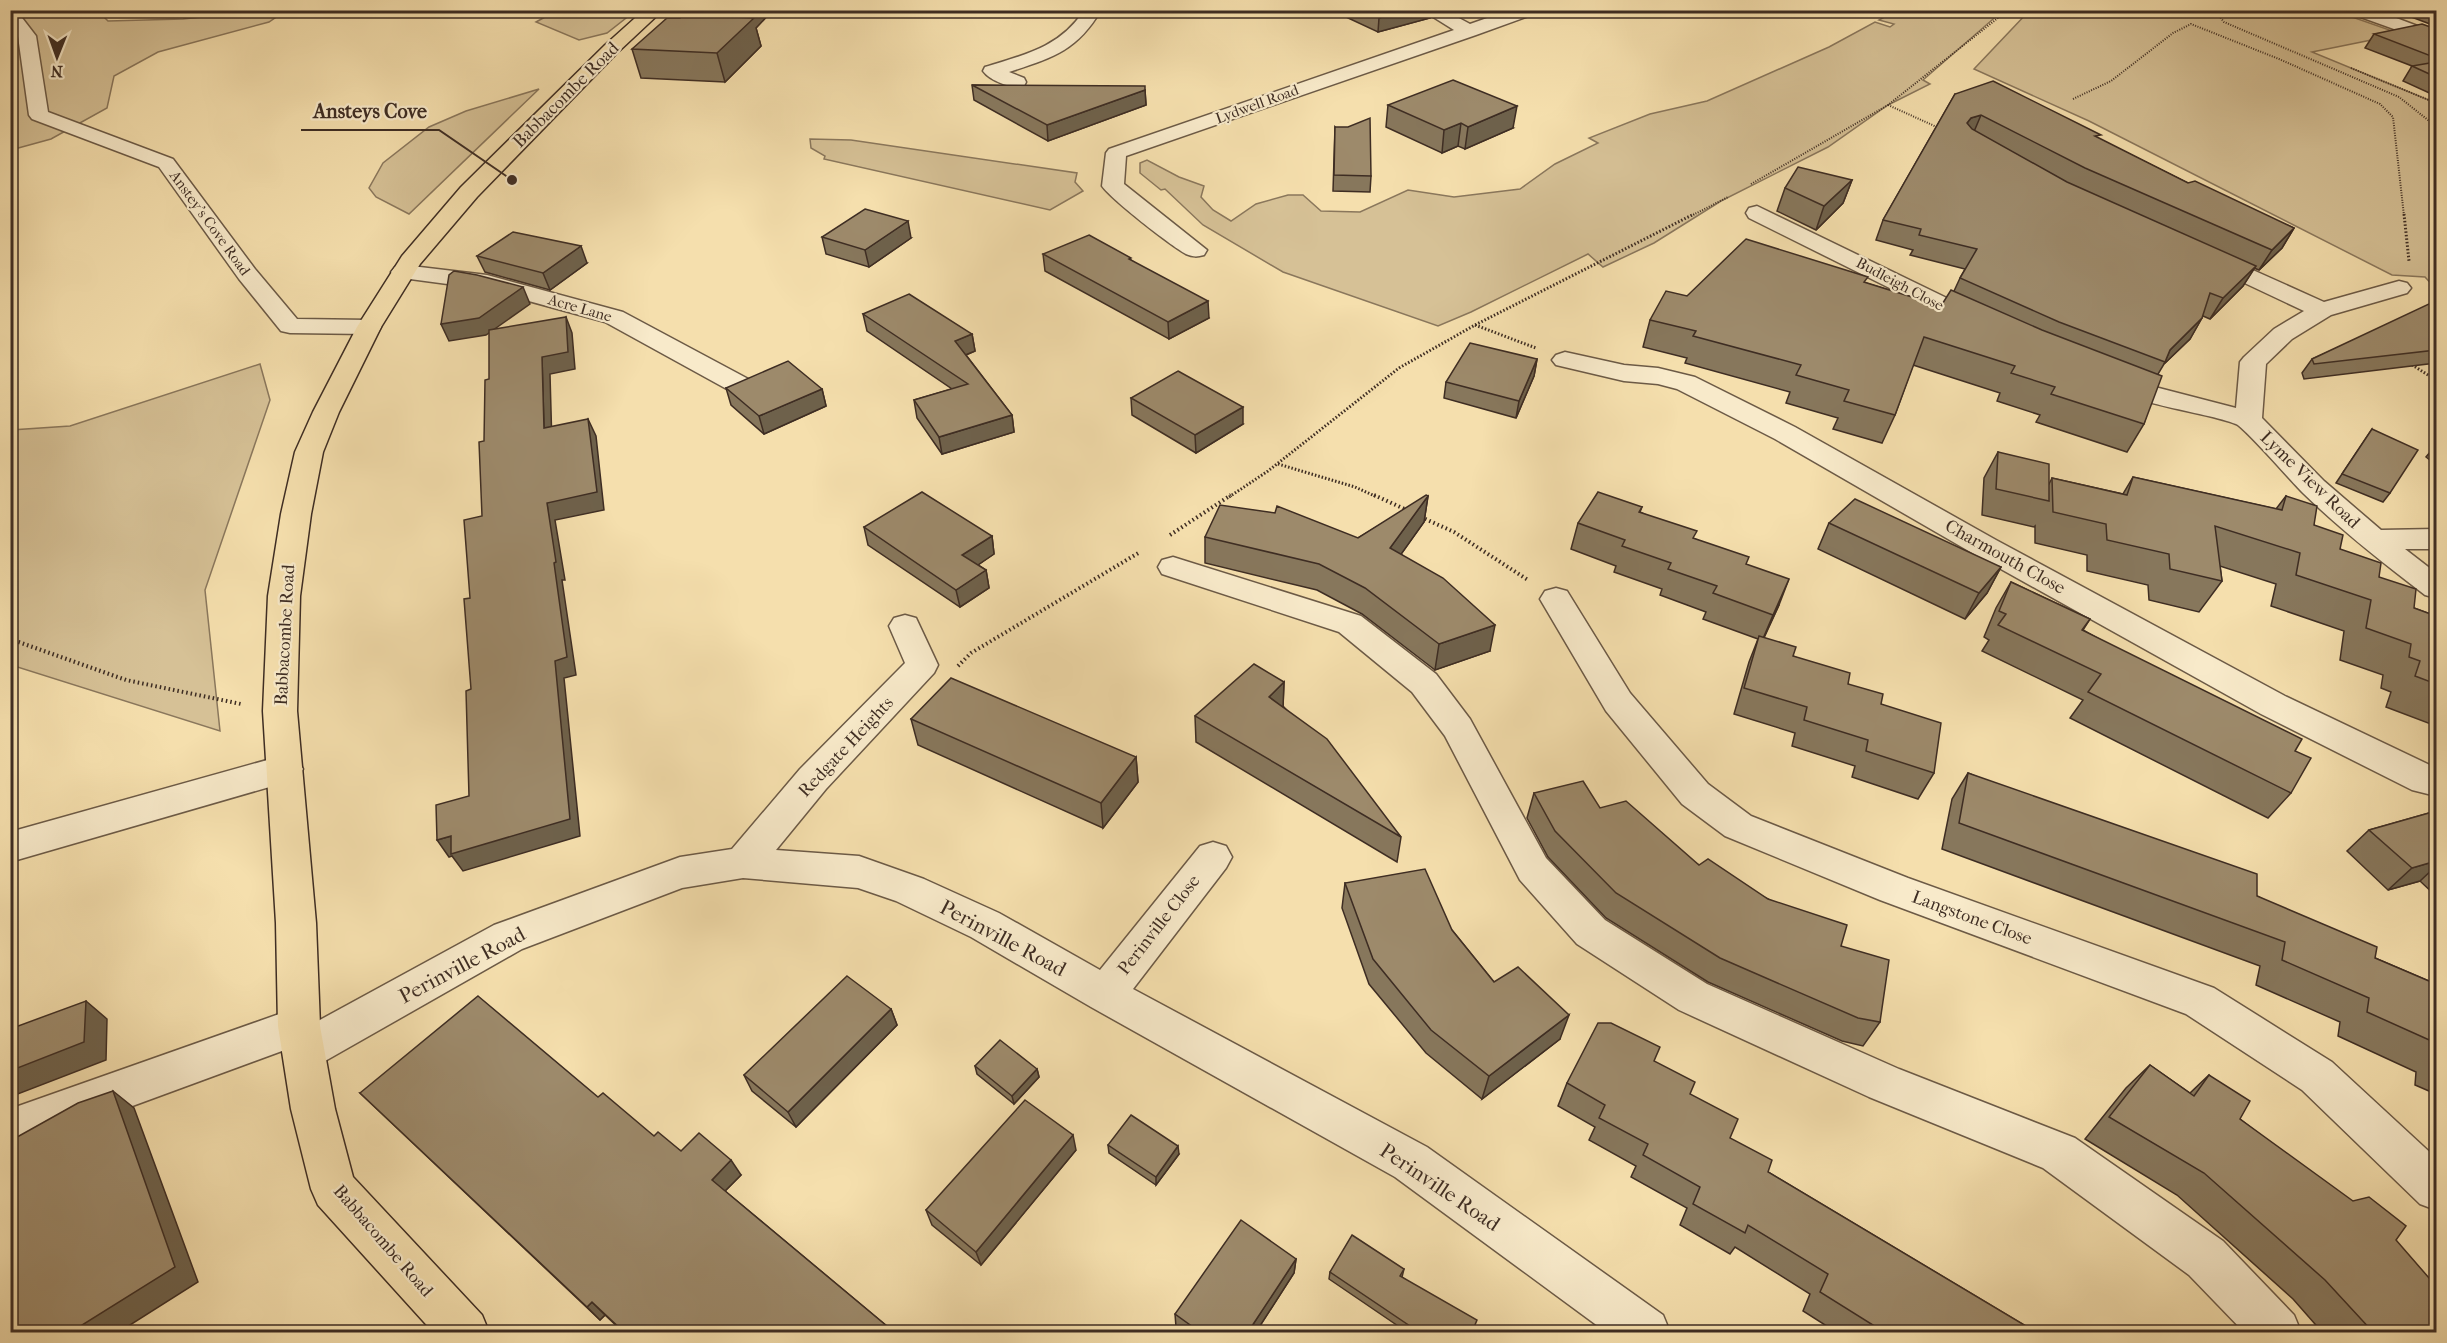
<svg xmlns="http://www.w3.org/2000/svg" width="2447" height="1343" font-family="'IM FELL French Canon',serif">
<rect width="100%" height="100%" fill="#f5dfad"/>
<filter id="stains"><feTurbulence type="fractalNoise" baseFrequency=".00333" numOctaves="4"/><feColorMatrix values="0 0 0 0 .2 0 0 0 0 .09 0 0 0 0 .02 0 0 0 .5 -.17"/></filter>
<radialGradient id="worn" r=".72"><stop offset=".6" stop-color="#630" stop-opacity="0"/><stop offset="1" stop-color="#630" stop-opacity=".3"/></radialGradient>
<g fill="#d6c196" stroke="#8a775c" stroke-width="1.5">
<polygon points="1897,10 2009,11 2006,15 2000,13 1923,80 1930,84 1888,105 1828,147 1721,201 1654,243 1603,267 1588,254 1471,312 1438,326 1283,272 1203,225 1165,189 1161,190 1140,173 1140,163 1147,160 1179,177 1204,186 1201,197 1213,210 1231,221 1256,204 1288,195 1303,195 1321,211 1360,212 1408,190 1454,197 1520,189 1555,164 1598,143 1589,138 1650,114 1707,101 1829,47 1875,22 1890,27 1894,24 1879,20"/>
<polygon points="11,11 104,11 101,14 108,21 183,19 260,11 285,11 269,22 158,52 114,76 107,108 51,139 11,150"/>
<polygon points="556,11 556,10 635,11 607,33 579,40 536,22"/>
<polygon points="2029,11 2335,11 2401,34 2312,52 2436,103 2436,289 2425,277 2392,275 2089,121 1974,69"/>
<polygon points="539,89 409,214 376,197 369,188 383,163 429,127 466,111"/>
<polygon points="810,139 851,140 1077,173 1075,182 1083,191 1050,210 824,159 825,156 811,148"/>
<polygon points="260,364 270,400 205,590 220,731 11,665 11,430 70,426"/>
</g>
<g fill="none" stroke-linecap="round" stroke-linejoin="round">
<g stroke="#6c5a46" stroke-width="3">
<g id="minor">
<polygon points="10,10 16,10 36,36 48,112 173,159 255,269 297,319 369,320 378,322 381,327 378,332 369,334 290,333 281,331 239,279 159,167 32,119 29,115 18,36 10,26"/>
<path d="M1084,10H1101C1077,51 1052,58 1009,72L1024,78L1026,82L1024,86C1012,89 990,81 983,71L985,67C1024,55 1061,47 1084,10Z"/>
<path d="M1422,10H1444L1470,24L1510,10H1536L1534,14L1476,35L1126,156L1124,184L1207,250L1204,255C1197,257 1193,257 1186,254C1170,245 1112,200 1102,186L1106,153L1109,149L1454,30Z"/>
<polygon points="2350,10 2375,10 2436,33 2436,44 2352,14"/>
<polygon points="1757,206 1990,319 1993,324 1990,329 1981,331 1972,329 1749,218 1746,213 1749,208"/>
<path d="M2208,250L2324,302L2399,281L2407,283L2411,288L2407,293L2331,315L2292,339L2266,364L2262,418L2324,481L2381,530L2436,529V549H2405L2436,573V598L2425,595C2383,563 2341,530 2303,493C2291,481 2245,428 2236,424C2207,412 2115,402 2099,379L2103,373L2112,371L2121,373L2155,387L2236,408L2240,362L2244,357L2274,329L2304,311L2200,262L2196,257L2200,252Z"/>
<polygon points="403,265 487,275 623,312 752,381 756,387 752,393 743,395 734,393 605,322 485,289 395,277 391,272 395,267"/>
<polygon points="1565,352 1624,365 1658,368 1695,377 1795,427 1996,540 2285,696 2436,768 2436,796 2412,790 2261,714 1974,554 1775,439 1677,389 1658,384 1624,381 1556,365 1552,360 1556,355"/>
<polygon points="1173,557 1361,616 1436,674 1470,719 1546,858 1605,920 1707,984 1899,1069 2075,1138 2223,1241 2294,1315 2301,1332 2244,1332 2189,1275 2043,1168 1869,1097 1679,1010 1577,944 1520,880 1445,736 1412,692 1339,632 1162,574 1158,567 1162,560"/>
<polygon points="1556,588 1567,591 1630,693 1708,784 1751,816 1908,878 2214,988 2332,1062 2436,1158 2436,1210 2420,1204 2302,1090 2186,1014 1880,900 1725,836 1682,804 1606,711 1540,599 1545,591"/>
<polygon points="905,615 916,618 938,665 934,673 826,789 776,850 859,856 924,879 999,913 1100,970 1200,846 1213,842 1226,846 1232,857 1226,868 1133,989 1427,1147 1663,1315 1670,1332 1606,1332 1395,1177 1091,1007 971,937 896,901 858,888 743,878 682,888 522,949 318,1065 303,1070 288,1065 282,1051 10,1151 10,1109 299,1007 314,1013 318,1021 494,925 680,857 732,849 800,769 905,663 889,626 894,618"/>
<polygon points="285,755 297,759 303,769 297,779 10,862 10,832"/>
</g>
</g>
<g stroke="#3e2d23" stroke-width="3">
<polygon id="major" points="644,10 663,10 617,53 477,197 420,264 381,327 339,412 323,452 311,514 300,596 297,711 316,923 320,1026 335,1109 353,1177 482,1315 489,1332 433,1332 318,1205 311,1189 291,1109 278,1026 276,923 263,711 268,596 281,514 295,452 313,412 357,327 402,256 461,187 605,45"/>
</g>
<g stroke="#3e2d23" stroke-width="2" stroke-dasharray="1 1.5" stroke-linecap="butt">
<polyline points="2214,10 2224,22 2399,97 2433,124 2436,186"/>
<polyline points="2351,68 2436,103"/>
<polyline points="2073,99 2111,81 2173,33 2191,24 2279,59 2380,104 2393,117 2404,216"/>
<polyline points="1888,105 1939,128"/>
<polyline points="1751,184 1888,105 2008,10"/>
<polyline points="1691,216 1728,197"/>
</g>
<g stroke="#3e2d23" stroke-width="3" stroke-dasharray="1.5 2" stroke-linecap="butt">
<polyline points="2404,214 2409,261"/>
<polyline points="1475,325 1536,348"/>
<polyline points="2409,363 2436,380"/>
<polyline points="1278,464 1355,487 1377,497"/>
<polyline points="1229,497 1268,471 1399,368 1475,325 1694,214"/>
</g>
<g stroke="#3e2d23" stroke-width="4" stroke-dasharray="1.5 3" stroke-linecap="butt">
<polyline points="1374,495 1409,511"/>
<polyline points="1421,517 1454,532 1528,580"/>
<polyline points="1170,535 1231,495"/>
<polyline points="10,639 126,680 241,704"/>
<polyline points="958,666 971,653 1140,552"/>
</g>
<use href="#minor" fill="#f8eaca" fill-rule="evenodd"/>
<use href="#major" fill="#f5dfad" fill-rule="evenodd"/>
</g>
<g fill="#87775c" stroke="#3e2d23" stroke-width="1.5">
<polygon points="688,10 773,10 756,28 761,46 725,82 641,78 632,49 680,18"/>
<polygon points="1331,10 1431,10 1430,18 1378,32"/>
<polygon points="2393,10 2436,10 2436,14 2430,24"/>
<polygon points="2436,29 2436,96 2403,81 2412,66 2365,48 2374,34"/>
<polygon points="972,85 1145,90 1146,105 1048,141 974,100"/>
<polygon points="1955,94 2099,139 2188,183 2294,228 2282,248 2259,270 2254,268 2243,286 2210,319 2203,316 2190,339 2164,364 2158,374 2144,424 2127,452 2036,422 2040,415 1997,401 2000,393 1913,365 1895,415 1882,443 1833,429 1838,418 1786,403 1790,392 1685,363 1687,358 1643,347 1650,320 1687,296 1866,283 1941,306 1954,291 1960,278 1965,269 1910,255 1913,250 1876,240 1883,220"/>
<polygon points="1388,105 1513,128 1465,149 1458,146 1442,153 1386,127"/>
<polygon points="1335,127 1371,176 1370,192 1333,191"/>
<polygon points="1852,180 1843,203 1816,230 1777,211 1785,188"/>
<polygon points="822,237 911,238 869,267 826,254"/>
<polygon points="1043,254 1131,260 1209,318 1169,339 1045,271"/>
<polygon points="477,256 587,263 550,290 485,272"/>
<polygon points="2436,304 2436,363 2304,379 2302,373 2312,359"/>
<polygon points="863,314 972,334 975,351 966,355 1012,415 1014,432 942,454 917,418 914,400 952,389 867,331"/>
<polygon points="1537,359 1534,376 1516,418 1444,398 1446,382"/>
<polygon points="726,388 822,389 826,406 764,434 731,405"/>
<polygon points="1131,398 1243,424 1196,453 1132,415"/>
<polygon points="2372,429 2390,493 2383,502 2336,483"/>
<polygon points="2436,445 2436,465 2426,457"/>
<polygon points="1998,452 2049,484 2052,478 2123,494 2133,477 2276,509 2286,496 2314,525 2340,549 2379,577 2414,608 2436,616 2436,726 2386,707 2391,692 2381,688 2383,675 2340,660 2344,631 2271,606 2276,584 2220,566 2222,581 2199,612 2149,600 2148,585 2087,571 2087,555 2035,543 2035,526 2034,527 1982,515 1984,478"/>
<polygon points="1428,496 1424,522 1401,554 1490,651 1435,670 1362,614 1317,590 1205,563 1205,537 1358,538"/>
<polygon points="1642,507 1640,512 1746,564 1779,605 1764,638 1793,656 1848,684 1881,704 1934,773 1918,799 1852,777 1855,766 1792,746 1795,733 1734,714 1749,662 1758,639 1703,619 1706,612 1660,595 1662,589 1614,572 1616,566 1571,549 1578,523"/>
<polygon points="1829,523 2001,567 1987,593 1965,619 1818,549"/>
<polygon points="864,527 992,536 994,554 978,565 986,570 989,588 960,607 868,545"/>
<polygon points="2011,582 2090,619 2083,630 2295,751 2291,793 2268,818 2070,718 2083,700 1982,651 1989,640 1984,637 1996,608"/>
<polygon points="1284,682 1283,706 1401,837 1397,862 1196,742 1195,716"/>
<polygon points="911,719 1136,757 1138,782 1103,828 918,745"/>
<polygon points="1968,773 2257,896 2375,958 2436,984 2436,1094 2415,1085 2416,1072 2338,1036 2340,1022 2256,985 2260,966 1942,849 1952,799"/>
<polygon points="1534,793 1600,808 1699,865 1768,899 1841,946 1880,1022 1863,1046 1842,1041 1708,982 1606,918 1548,857 1527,818"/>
<polygon points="2436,811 2436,896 2420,881 2388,890 2347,851 2369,830"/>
<polygon points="1345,883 1452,930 1494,982 1560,1039 1482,1099 1426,1053 1369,984 1342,908"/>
<polygon points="891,1009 897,1025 796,1127 752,1091 744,1075"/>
<polygon points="1654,1061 1690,1094 1730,1138 1768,1172 2036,1332 1836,1332 1803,1311 1810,1294 1735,1247 1730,1254 1680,1225 1687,1208 1631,1177 1636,1166 1589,1140 1595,1127 1558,1106 1567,1083"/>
<polygon points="2150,1065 2190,1093 2209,1075 2240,1119 2396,1240 2436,1332 2322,1332 2293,1299 2177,1195 2085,1139 2126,1088"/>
<polygon points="975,1066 1037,1069 1039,1077 1014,1104 977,1074"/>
<polygon points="360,1093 598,1097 654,1136 681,1151 741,1175 725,1191 894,1332 623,1332 605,1315 600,1320"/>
<polygon points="1108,1145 1179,1154 1156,1185 1109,1153"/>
<polygon points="1076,1150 981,1265 932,1225 926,1210"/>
<polygon points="1296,1259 1294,1273 1256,1332 1184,1332 1176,1327 1175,1314"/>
<polygon points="1404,1269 1402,1277 1472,1332 1407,1332 1329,1279 1330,1272"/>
</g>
<g fill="#6e614b" stroke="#3e2d23" stroke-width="1.5">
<polygon points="740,10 773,10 756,28 761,46 725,82 717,53 734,17"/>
<polygon points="1408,10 1431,10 1430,18 1378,32 1379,18"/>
<polygon points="1145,90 1146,105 1048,141 1047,125"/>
<polygon points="1517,106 1513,128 1465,149 1468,127"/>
<polygon points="1981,115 1973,134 1967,123 1971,118"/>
<polygon points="1461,123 1458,146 1442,153 1444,130"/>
<polygon points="1852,180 1843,203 1816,230 1824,206"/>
<polygon points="908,221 911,238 869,267 865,250"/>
<polygon points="2294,228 2282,248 2259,270 2272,250"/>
<polygon points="581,246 587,263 550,290 543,273"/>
<polygon points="2256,266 2243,286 2210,319 2223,298"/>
<polygon points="523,287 530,304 486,335 449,341 441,324"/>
<polygon points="1208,301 1209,318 1169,339 1168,322"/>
<polygon points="566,317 572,333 575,369 550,374 552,446 544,428 542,357"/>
<polygon points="2202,318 2190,339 2164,364 2170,350"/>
<polygon points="972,334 975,351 958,358 955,341"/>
<polygon points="1537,359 1534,376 1516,418 1519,401"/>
<polygon points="822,389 826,406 764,434 759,416"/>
<polygon points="1243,407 1243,424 1196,453 1195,435"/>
<polygon points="1012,415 1014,432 942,454 939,437"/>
<polygon points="588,419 596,436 604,510 555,520 565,580 562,580 576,675 564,678 580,836 463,871 452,856 449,857 437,840 451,836 555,661 554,563 547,503"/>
<polygon points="1428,496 1424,522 1387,574 1390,548"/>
<polygon points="992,536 994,554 966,573 962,555"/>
<polygon points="2001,567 1987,593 1965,619 1979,593"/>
<polygon points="986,570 989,588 960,607 956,590"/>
<polygon points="1789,579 1779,605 1762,641 1773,615"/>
<polygon points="1495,625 1490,651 1435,670 1439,644"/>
<polygon points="1284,682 1283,708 1269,697"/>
<polygon points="1136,757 1138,782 1103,828 1101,803"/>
<polygon points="2436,861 2436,866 2420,881 2388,890 2412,868"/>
<polygon points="86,1001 107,1019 106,1060 10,1097 10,1071"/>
<polygon points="891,1009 897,1025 796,1127 788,1112"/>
<polygon points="1569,1015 1560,1039 1482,1099 1489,1076"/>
<polygon points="1037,1069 1039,1077 1014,1104 1012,1096"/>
<polygon points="113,1091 134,1108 198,1282 119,1332 71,1332"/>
<polygon points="1073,1135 1076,1150 981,1265 976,1252"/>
<polygon points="1178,1146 1179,1154 1156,1185 1156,1177"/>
<polygon points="731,1160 741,1175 722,1194 712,1180"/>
<polygon points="1296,1259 1294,1273 1256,1332 1248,1332"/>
<polygon points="592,1302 605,1315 600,1320 587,1307"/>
</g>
<g fill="#9d8a6b" stroke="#3e2d23" stroke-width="1.5">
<polygon points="688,10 740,10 734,17 754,18 717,53 632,49 667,18 680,18"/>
<polygon points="1361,10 1408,10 1379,18"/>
<polygon points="2422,24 2436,29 2436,58 2374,34"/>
<polygon points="2436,62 2436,77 2412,66"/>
<polygon points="1453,80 1517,106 1468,127 1461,123 1444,130 1388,105"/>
<polygon points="1993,81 2101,135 2095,136 2188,183 2195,181 2294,228 2272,250 2085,168 1981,115 1971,118 1967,123 1972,129 2067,182 2256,266 2223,298 2210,293 2202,318 2170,350 2165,362 2059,322 1960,278 1977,249 1919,235 1921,229 1883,220 1955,94"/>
<polygon points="972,85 1145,86 1145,90 1047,125"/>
<polygon points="1370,118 1371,176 1334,175 1335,127 1348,127"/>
<polygon points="1798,167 1852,180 1824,206 1785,188"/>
<polygon points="865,209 908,221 865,250 822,237"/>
<polygon points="513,232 581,246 543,273 477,256"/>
<polygon points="1089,235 1131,258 1129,259 1208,301 1168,322 1043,254"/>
<polygon points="1746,239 1868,277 1864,282 1941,306 1951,290 2042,330 2162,376 2144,424 2051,394 2055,387 2011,373 2015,366 1924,337 1895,415 1844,401 1849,390 1796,375 1801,365 1693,336 1696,331 1650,320 1666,291 1687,296"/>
<polygon points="454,271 477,275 523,287 479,318 441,324 449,275"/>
<polygon points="909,294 972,334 955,341 1012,415 939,437 914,400 968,384 863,314"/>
<polygon points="2433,302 2436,304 2436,350 2314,364 2312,359"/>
<polygon points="566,317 568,352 542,357 544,428 588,419 597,492 547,503 556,562 554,563 567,657 555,661 570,819 451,854 451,836 437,840 436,805 469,796 466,691 471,689 464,599 470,598 464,520 482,516 479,442 484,441 485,380 489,379 489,330"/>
<polygon points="1470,343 1537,359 1519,401 1446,382"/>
<polygon points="788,361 822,389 759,416 726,388"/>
<polygon points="1178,371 1243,407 1195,435 1131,398"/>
<polygon points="2372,429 2418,450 2390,493 2342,474"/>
<polygon points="1998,452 2049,464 2049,501 1996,489"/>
<polygon points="2133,477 2282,510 2286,496 2317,506 2314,525 2343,535 2340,549 2381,563 2379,577 2416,589 2414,608 2436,616 2436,684 2415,676 2420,661 2409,657 2411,644 2366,628 2371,600 2296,575 2300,553 2215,526 2222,581 2170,569 2169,554 2107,540 2106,524 2053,512 2052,478 2127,495"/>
<polygon points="922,492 992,536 962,555 986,570 956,590 864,527"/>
<polygon points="1598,492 1642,507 1639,512 1697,531 1693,538 1749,557 1746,564 1789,579 1773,615 1713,593 1717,586 1668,569 1671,563 1622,546 1625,540 1578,523"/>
<polygon points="1426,495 1428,496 1390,548 1443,578 1495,625 1439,644 1365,588 1319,564 1205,537 1220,505 1275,513 1277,506 1358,538"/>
<polygon points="1855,499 2001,567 1979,593 1829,523"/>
<polygon points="2011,582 2090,619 2082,630 2302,739 2295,751 2311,758 2291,793 2088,692 2101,674 1998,625 2006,614 1999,611"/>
<polygon points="1759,636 1796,647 1793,656 1850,673 1848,684 1883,694 1881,704 1941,723 1934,773 1866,751 1868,740 1804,720 1807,707 1744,688"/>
<polygon points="1254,664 1284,682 1269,697 1327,739 1401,837 1195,716"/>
<polygon points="951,678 1136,757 1101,803 911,719"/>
<polygon points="1968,773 2257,874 2257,896 2377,947 2375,958 2436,984 2436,1043 2367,1012 2369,998 2282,960 2285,942 1959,823"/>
<polygon points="1583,781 1600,808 1626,801 1699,865 1708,859 1768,899 1847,925 1841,946 1889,960 1880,1022 1858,1018 1720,958 1616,893 1555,831 1534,793"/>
<polygon points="2436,811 2436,861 2412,868 2369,830"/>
<polygon points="1425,869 1452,930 1494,982 1518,967 1569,1015 1489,1076 1431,1030 1373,959 1345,883"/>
<polygon points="847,976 891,1009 788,1112 744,1075"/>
<polygon points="478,996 598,1097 603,1093 654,1136 658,1132 681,1151 699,1133 731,1160 712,1180 894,1332 624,1332 592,1302 587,1307 360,1093"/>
<polygon points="86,1001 84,1042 10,1071 10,1029"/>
<polygon points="1598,1023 1611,1023 1660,1047 1654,1061 1695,1082 1690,1094 1738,1119 1730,1138 1772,1160 1768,1172 2036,1332 1884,1332 1820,1292 1828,1274 1748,1225 1745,1233 1693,1204 1700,1187 1643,1155 1648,1144 1599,1118 1605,1105 1567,1083"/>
<polygon points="1000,1040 1037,1069 1012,1096 975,1066"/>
<polygon points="2150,1065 2194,1096 2209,1075 2250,1101 2240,1119 2353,1201 2369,1197 2406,1226 2396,1240 2436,1286 2436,1332 2373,1332 2325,1280 2204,1173 2109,1117"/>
<polygon points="113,1091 175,1267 71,1332 10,1332 10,1141 78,1103"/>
<polygon points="1025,1100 1073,1135 976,1252 926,1210"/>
<polygon points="1131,1115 1178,1146 1156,1177 1108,1145"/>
<polygon points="1241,1220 1296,1259 1248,1332 1200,1332 1175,1314"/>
<polygon points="1352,1235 1404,1269 1400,1276 1477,1320 1472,1332 1419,1332 1330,1272"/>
</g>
<g text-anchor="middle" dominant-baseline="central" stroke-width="4.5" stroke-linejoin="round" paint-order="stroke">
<g font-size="15" fill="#3e2d23" stroke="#f8eaca">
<text transform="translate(1257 104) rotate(-20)">Lydwell Road</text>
<text transform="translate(210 223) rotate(54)">Anstey's Cove Road</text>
<text transform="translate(1900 284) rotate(28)">Budleigh Close</text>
<text transform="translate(580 308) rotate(16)">Acre Lane</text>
</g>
<g font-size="18" fill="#3e2d23" stroke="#f8eaca">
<text transform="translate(566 95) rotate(-45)">Babbacombe Road</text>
<text transform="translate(2310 480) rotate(44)">Lyme View Road</text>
<text transform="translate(2005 557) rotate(29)">Charmouth Close</text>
<text transform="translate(285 635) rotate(-87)">Babbacombe Road</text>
<text transform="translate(846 747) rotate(-47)">Redgate Heights</text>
<text transform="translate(1972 918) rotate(20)">Langstone Close</text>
<text transform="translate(1159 925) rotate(-52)">Perinville Close</text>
<text transform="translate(383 1241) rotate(49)">Babbacombe Road</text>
</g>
<g font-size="21" fill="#3e2d23" stroke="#f8eaca">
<text transform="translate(1003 938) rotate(28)">Perinville Road</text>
<text transform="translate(462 965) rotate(-28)">Perinville Road</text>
<text transform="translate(1440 1187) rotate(34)">Perinville Road</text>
</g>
</g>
<path fill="none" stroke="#3e2d23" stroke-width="2" d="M512 180L439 130H301"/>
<circle fill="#3e2d23" stroke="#f8eaca" stroke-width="2" cx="512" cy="180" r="6"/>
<g font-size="20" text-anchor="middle" font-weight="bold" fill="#3e2d23" stroke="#f8eaca" stroke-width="4.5" stroke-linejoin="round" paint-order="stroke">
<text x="370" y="118">Ansteys Cove</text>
</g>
<rect width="2447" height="1343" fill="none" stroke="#f5dfad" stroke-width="36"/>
<rect x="12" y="12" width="2423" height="1319" fill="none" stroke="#3e2d23" stroke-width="3"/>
<rect x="18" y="18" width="2411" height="1307" fill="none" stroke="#3e2d23" stroke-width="1.5"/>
<g transform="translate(57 57) rotate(181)" stroke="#f8eaca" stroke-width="4.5" paint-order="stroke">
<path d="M0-4.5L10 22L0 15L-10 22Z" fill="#3e2d23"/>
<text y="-9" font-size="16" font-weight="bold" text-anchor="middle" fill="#3e2d23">N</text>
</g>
<rect width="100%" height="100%" filter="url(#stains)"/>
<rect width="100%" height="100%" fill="url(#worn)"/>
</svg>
